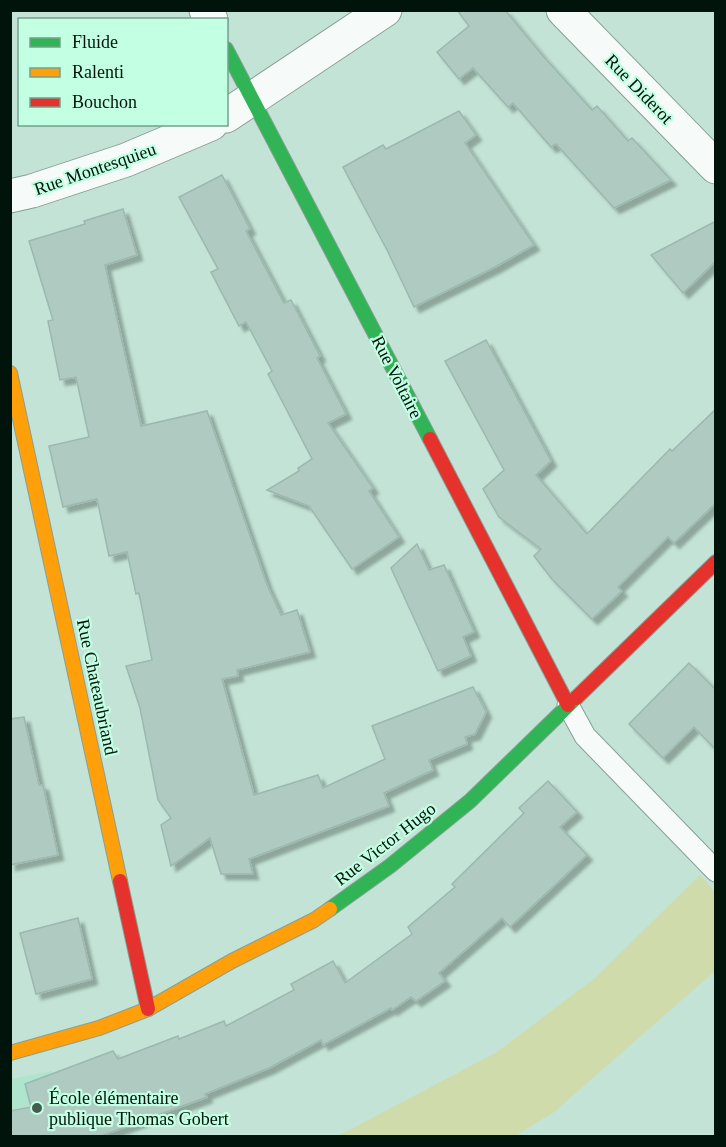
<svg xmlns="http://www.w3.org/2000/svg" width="726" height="1147" font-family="Georgia,serif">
<defs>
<filter id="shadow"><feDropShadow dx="5.5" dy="5.5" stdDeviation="1.5" flood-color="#0004"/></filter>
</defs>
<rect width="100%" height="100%" fill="#c2e3d5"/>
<polygon fill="#b0e5cd" points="52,1071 71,1136 11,1136 11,1079"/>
<polygon fill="#d0dbac" points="700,875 715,892 715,971 554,1112 515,1136 338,1136 497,1052 595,978"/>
<g fill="#aecac1" stroke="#9cb8b0" stroke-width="1.5" filter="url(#shadow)">
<polygon points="457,10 505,10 543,56 592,110 597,106 628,141 632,138 671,180 614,208 556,144 551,147 513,103 508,107 473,68 459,79 437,52 469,26"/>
<polygon points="459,111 476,135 465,143 534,245 495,267 414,307 387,250 343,167 383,145 386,149"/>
<polygon points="222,175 250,229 246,231 284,303 291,300 320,356 317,358 346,414 328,423 373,488 369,491 399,537 352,569 309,506 267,490 299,471 298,468 312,459 268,374 272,371 246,322 239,326 211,272 218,269 179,197"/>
<polygon points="123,209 137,255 105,265 141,426 207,411 267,585 281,615 297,610 310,652 237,670 238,676 222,679 254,795 318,775 323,788 385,759 372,726 473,687 486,712 475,734 465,737 467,744 429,760 433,770 384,793 389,806 249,859 253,874 221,874 210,838 171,866 161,825 171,818 158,800 140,708 126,666 152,660 139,593 136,594 127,552 109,556 97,499 63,507 49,446 89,437 76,377 60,380 48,321 53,320 29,241 85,224 84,221"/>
<polygon points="716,221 716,261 683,293 651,255"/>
<polygon points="486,340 551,461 536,475 587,534 670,449 672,451 716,409 716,503 674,543 668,537 618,587 622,591 592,619 552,579 534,556 541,549 499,517 483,489 504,470 445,361"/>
<polygon points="417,544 429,570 444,565 474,632 463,637 471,656 438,671 391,568"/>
<polygon points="689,663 716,690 716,750 694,727 663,758 629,724"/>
<polygon points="24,717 39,785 43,785 58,855 10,865 10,719"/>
<polygon points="548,781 577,812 560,827 587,855 510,927 502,918 439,973 445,981 416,1001 411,997 392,1010 391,1008 323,1045 321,1040 269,1068 205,1094 207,1097 98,1137 10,1137 10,1111 31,1107 25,1084 113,1051 118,1059 178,1036 179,1039 224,1021 226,1026 294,990 291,984 333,961 345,983 412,934 408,927 455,887 452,884 524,813 519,808"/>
<polygon points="78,918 92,979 36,994 20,933"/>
</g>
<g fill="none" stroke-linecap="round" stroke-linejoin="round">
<g stroke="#87a096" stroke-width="23">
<polyline id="lane" points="568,705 585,736 716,871"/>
</g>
<g stroke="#87a096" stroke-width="35">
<g id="street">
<polyline points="206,10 211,20"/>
<polyline points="563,10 716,167"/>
<polyline points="226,116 385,10"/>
<polyline points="10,196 32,191 126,160 211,124"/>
</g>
</g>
<g stroke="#87a096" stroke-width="16">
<g id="fast">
<polyline points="226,49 430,439"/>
<polyline points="330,909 390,866 470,801 576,698"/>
</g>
</g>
<g stroke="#87a096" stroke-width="16">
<g id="slow">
<polyline points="10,373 120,881"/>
<polyline points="10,1053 99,1028 148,1009 232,961 314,920 330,909"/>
</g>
</g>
<g stroke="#87a096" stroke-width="16">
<g id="jam">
<polyline points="430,439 568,705"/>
<polyline points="576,698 716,562"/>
<polyline points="120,881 148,1009"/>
</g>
</g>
<use href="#lane" stroke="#f6fbf9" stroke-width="21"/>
<use href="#street" stroke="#f6fbf9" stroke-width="33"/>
<use href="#fast" stroke="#30b455" stroke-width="14"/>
<use href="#slow" stroke="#ff9f0a" stroke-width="14"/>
<use href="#jam" stroke="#e5322d" stroke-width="14"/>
</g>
<circle fill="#445c52" stroke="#c2ffe3" stroke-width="2" cx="37" cy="1108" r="6"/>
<g text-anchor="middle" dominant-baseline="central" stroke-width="4.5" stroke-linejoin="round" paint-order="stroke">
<g font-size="18" fill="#00140b" stroke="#c2ffe3">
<text transform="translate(639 89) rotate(46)">Rue Diderot</text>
<text transform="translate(95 169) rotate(-19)">Rue Montesquieu</text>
<text transform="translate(397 377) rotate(63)">Rue Voltaire</text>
<text transform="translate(97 687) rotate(78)">Rue Chateaubriand</text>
<text transform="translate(385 844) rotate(-38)">Rue Victor Hugo</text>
</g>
<g font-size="18" fill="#00140b" stroke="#c2ffe3" text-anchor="start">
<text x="49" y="1098">École élémentaire<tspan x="49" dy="21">publique Thomas Gobert</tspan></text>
</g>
</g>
<rect width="726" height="1147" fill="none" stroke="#00140b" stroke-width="24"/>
<rect x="18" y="18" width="210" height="108" fill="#c2ffe3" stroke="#74a18d" stroke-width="1.5"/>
<rect x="30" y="38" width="30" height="9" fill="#30b455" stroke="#74a18d" stroke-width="1.5"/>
<text x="72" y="48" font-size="18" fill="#00140b">Fluide</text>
<rect x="30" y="68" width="30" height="9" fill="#ff9f0a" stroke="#74a18d" stroke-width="1.5"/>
<text x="72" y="78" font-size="18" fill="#00140b">Ralenti</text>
<rect x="30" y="98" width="30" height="9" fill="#e5322d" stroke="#74a18d" stroke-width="1.5"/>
<text x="72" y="108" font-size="18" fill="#00140b">Bouchon</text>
</svg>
